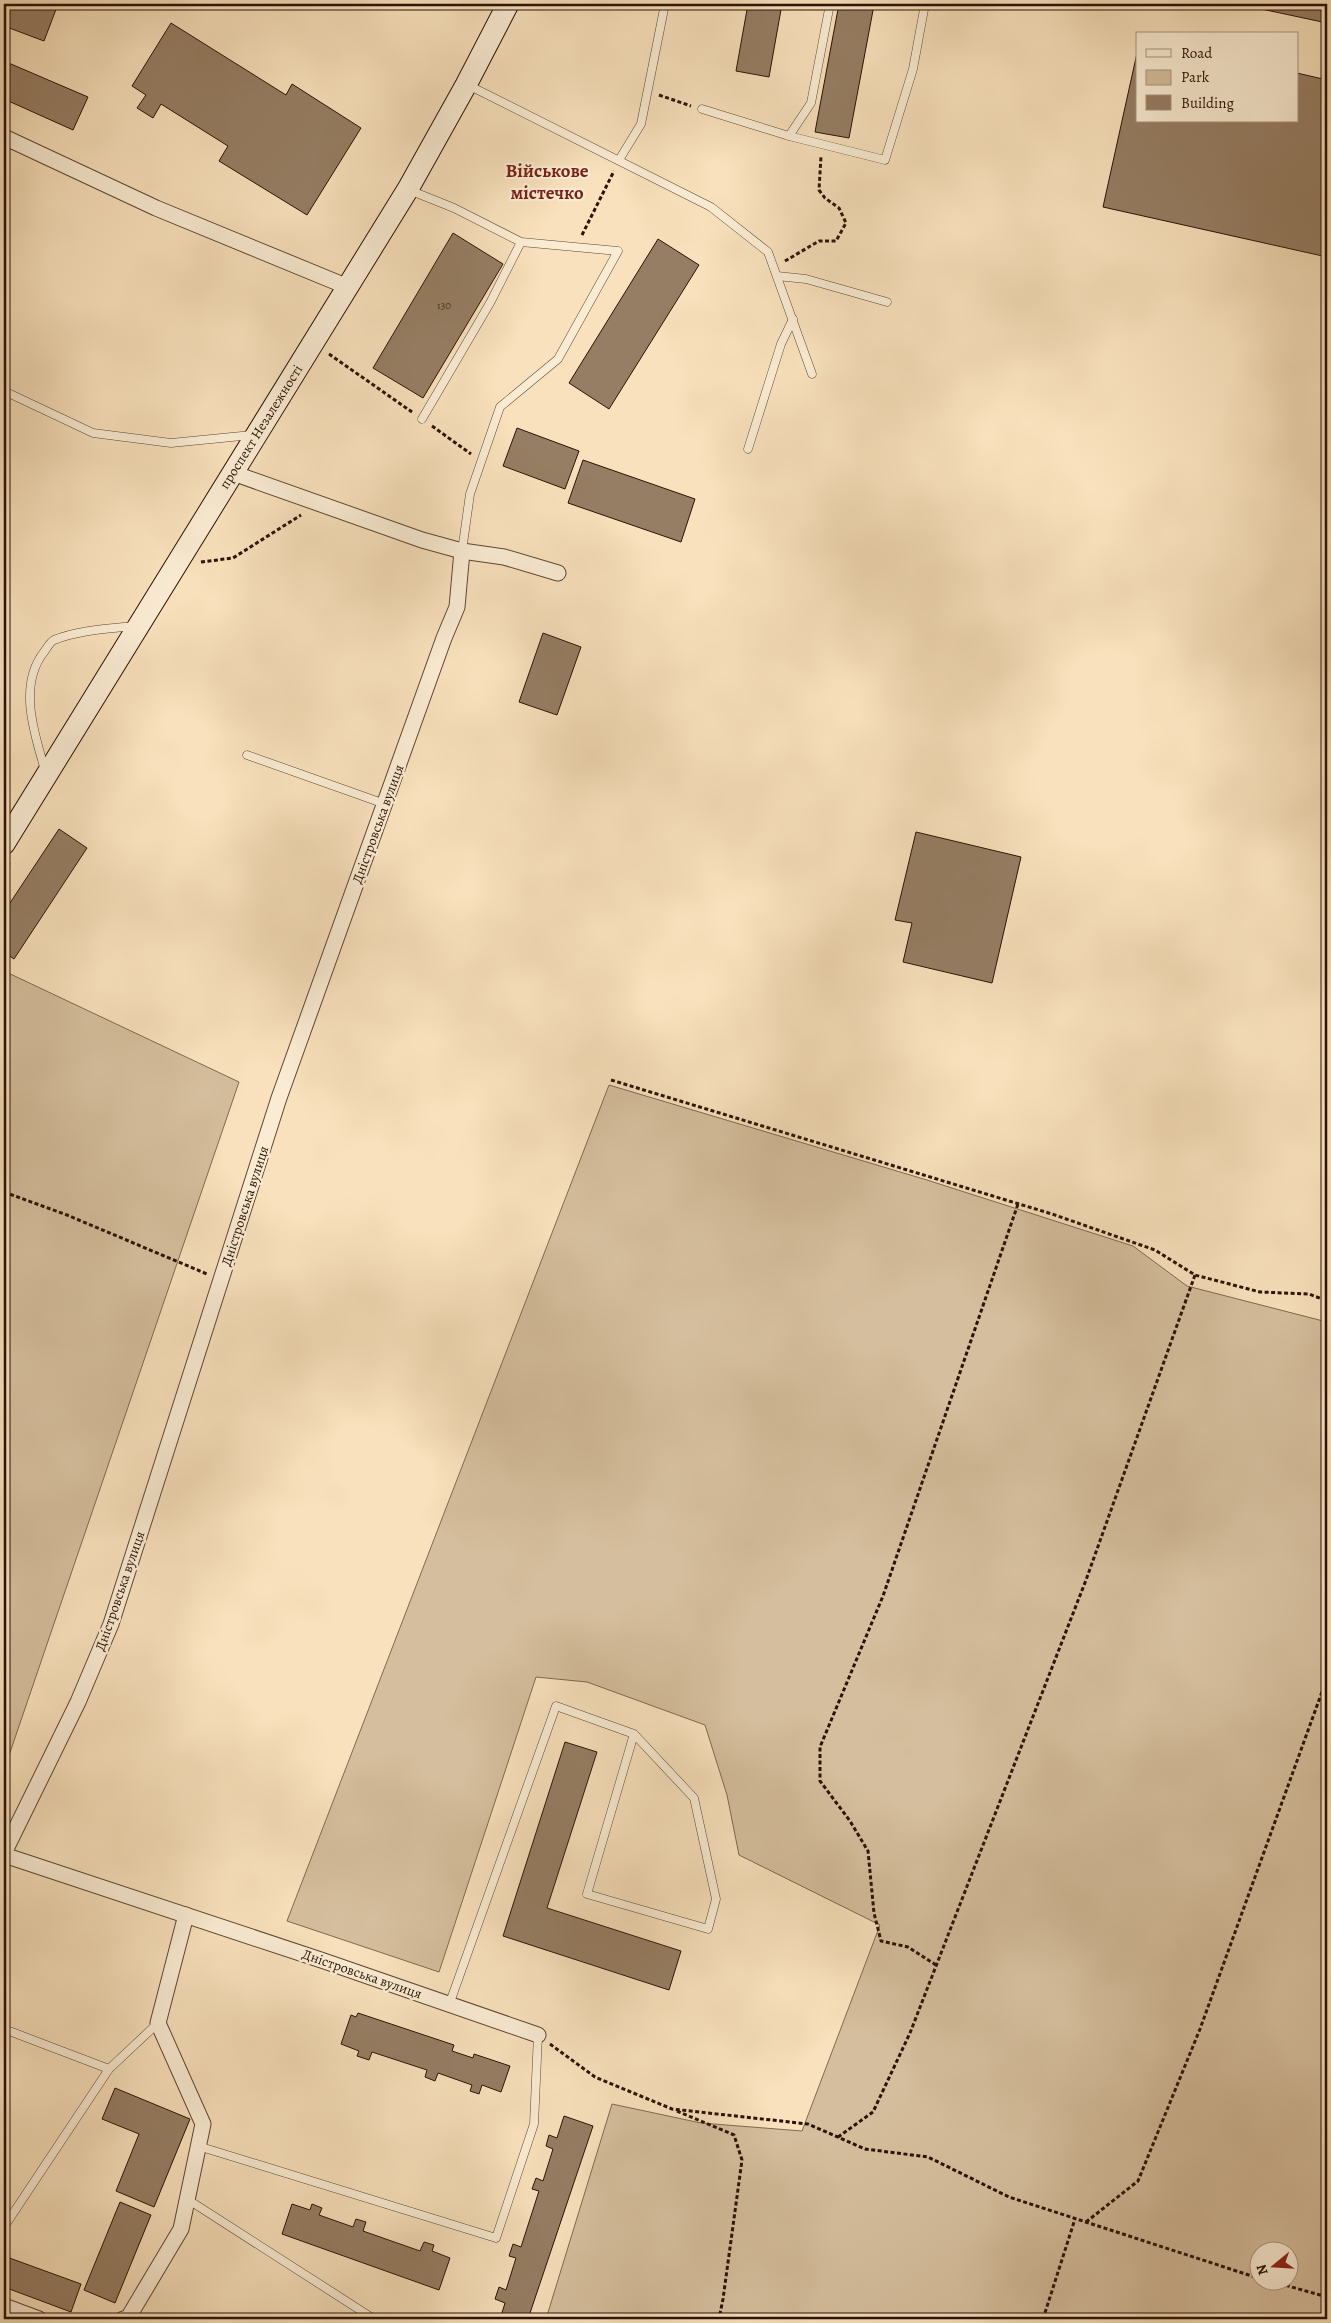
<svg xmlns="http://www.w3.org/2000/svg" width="1331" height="2323" font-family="Alegreya,serif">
<rect width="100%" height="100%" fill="#f8e1bc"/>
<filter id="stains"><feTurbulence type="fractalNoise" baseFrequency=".004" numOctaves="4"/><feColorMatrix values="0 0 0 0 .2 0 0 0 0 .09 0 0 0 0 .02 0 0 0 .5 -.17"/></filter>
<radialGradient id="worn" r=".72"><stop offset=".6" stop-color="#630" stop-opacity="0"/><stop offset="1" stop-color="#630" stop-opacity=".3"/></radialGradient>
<g fill="#d5be9d" stroke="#806850" fill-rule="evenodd">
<polygon points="4,971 239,1082 4,1770"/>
<path d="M609,1085L927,1180L1133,1246L1187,1286L1327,1322V2319H546L612,2104L701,2123L802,2131L880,1925L739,1855L727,1795L705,1725L587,1682L536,1677L439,1972L287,1921ZM1258,2250H1288V2280H1258Z"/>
</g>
<g fill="#967e64" stroke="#2b1204">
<polygon points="4,4 58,4 44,41 4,26"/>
<polygon points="748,4 782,4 769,77 736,71"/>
<polygon points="839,4 874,5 849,138 815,132"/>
<polygon points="1238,4 1327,4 1327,23"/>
<polygon points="171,23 286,95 292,84 361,128 307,215 219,161 228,146 161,104 153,118 137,108 146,95 132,86"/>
<polygon points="1137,53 1137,121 1297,121 1297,73 1327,80 1327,257 1103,207"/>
<polygon points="4,61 88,97 73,130 4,99"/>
<polygon points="453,233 503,264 423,398 373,368"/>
<polygon points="658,239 699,265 609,409 569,383"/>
<polygon points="517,428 579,451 565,489 503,466"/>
<polygon points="583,460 695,499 681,542 568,503"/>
<polygon points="543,633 581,647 557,715 519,702"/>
<polygon points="59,829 87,848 14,959 4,952 4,912"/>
<polygon points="916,832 1021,857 992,983 903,962 912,923 895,920"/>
<polygon points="565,1742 597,1752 547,1908 681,1951 669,1990 503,1936"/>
<polygon points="358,2013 454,2045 452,2051 473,2058 474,2054 510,2066 501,2092 482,2085 479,2094 470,2091 472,2085 438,2073 435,2081 425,2077 427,2070 372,2052 369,2060 357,2056 359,2051 341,2044 351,2015 356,2017"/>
<polygon points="115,2088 190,2119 154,2207 116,2191 139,2134 102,2119"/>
<polygon points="564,2116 593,2126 528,2319 500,2319 505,2303 495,2299 499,2287 506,2290 516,2258 509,2256 513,2244 521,2247 539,2191 532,2189 536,2178 543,2181 553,2149 546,2146 549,2135 557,2138"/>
<polygon points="120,2202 151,2215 115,2303 84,2290"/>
<polygon points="292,2204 310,2210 312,2204 322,2208 319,2215 353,2227 356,2219 366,2222 363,2231 420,2251 424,2242 434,2245 432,2251 450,2258 439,2290 282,2234"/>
<polygon points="4,2256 81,2284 71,2312 4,2287"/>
</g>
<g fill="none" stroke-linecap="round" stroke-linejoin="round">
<g stroke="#5e4632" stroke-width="9">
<g id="service">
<polyline points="468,85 711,207 768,252 812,374"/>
<polyline points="702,109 789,136 811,103 830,4"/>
<polyline points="789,136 885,160 913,69 925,4"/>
<polyline points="619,160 641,124 665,4"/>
<polyline points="409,190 454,208 521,242 618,251 558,359 500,407 470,494 462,551"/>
<polyline points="777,276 806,279 887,302"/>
<polyline points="4,391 93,433 171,443 252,435"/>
<polyline points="422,419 490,303 521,242"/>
<polyline points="748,449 781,344 793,319"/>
<polyline points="247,755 385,804"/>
<path d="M45,770C34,733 18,685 44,652C47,648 50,642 54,640C79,630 107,629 134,626"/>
<polyline points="449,2005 556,1706 634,1734 694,1798 716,1899 708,1929 587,1894 634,1734"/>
<polyline points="4,2029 109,2069"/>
<polyline points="198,2146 496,2238 534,2124 538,2035"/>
<polyline points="187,2199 374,2319"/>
<polyline points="4,2227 109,2069 158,2023"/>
</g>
</g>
<g stroke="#5e4632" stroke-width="17">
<g id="minor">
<polyline points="4,137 156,208 348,287"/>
<polyline points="233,473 422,540 462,551 504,557 558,573"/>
<polyline points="4,1853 78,1702 111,1624 279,1098 444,638 457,607 462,551"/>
<polyline points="4,1855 324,1961 538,2035"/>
<polyline points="4,2306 39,2319"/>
<polyline points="123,2319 128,2318 181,2229 203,2124 158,2023 186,1915"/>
</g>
</g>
<g stroke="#2b1204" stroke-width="23">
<polyline id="secondary" points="4,844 408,189 466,85 508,4"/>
</g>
<g stroke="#2b1204" stroke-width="3" stroke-dasharray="4 2.5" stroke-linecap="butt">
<polyline points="659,95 691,106"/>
<polyline points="582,235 614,171"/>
<polyline points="785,261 819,241 836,241 846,223 839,208 825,198 819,190 821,156"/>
<polyline points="329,354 412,412"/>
<polyline points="432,426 471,454"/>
<polyline points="201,562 233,558 301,515"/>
<polyline points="4,872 10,862"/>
<polyline points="611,1080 1052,1214 1155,1250 1195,1275 1260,1292 1309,1294 1327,1301"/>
<polyline points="4,1192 67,1215 207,1274"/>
<polyline points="936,1965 908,1947 881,1941 874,1913 868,1851 850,1821 820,1781 820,1747 883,1596 1018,1204"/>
<polyline points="550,2044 595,2077 672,2109 808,2124 865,2149 928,2157 1009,2197 1258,2278"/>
<polyline points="677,2111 734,2135 742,2160 723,2299 719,2319"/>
<polyline points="838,2137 873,2112 910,2033 1086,1580 1195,1275"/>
<polyline points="1086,2222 1138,2181 1200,2029 1327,1678"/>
<polyline points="1267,2280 1327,2297"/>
<polyline points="1043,2319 1075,2219"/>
</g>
<use href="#service" stroke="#faecd3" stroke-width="8"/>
<use href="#minor" stroke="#faecd3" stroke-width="15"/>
<use href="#secondary" stroke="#faecd3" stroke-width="21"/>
</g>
<g text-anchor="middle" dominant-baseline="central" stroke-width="4.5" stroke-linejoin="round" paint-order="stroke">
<g font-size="11" fill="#462d1c">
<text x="444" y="305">130</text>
</g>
<g font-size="14" fill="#2b1204" stroke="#faecd3">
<text transform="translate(261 427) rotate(-58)">проспект Незалежності</text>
<text transform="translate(378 824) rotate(-70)">Дністровська вулиця</text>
<text transform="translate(245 1206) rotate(-72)">Дністровська вулиця</text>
<text transform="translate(120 1591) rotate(-71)">Дністровська вулиця</text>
<text transform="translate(362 1974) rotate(19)">Дністровська вулиця</text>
</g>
<g font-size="19" font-weight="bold" fill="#7a1f14" stroke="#faecd3">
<text x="547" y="171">Військове<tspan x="547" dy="22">містечко</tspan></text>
</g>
</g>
<rect width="1331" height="2323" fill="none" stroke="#f8e1bc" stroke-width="20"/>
<rect x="5" y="5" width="1321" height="2313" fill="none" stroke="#2b1204" stroke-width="2.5"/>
<rect x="10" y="10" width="1311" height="2303" fill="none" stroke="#2b1204"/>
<rect x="1136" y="32" width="162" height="90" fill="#faecd3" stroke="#a79580"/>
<rect x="1146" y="49" width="25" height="8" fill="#faecd3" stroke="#a79580"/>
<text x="1181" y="58" font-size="15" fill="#2b1204">Road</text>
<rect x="1146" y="70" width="25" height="15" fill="#d5be9d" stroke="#a79580"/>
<text x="1181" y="82" font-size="15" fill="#2b1204">Park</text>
<rect x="1146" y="95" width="25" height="15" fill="#967e64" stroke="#a79580"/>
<text x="1181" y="108" font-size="15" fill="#2b1204">Building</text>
<g transform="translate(1274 2266) rotate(252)"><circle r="24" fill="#faecd3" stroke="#a79580"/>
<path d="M0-4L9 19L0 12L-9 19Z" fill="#8f2418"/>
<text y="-8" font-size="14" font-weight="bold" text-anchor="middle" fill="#2b1204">N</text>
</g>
<rect width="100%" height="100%" filter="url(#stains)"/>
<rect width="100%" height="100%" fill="url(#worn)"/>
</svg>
